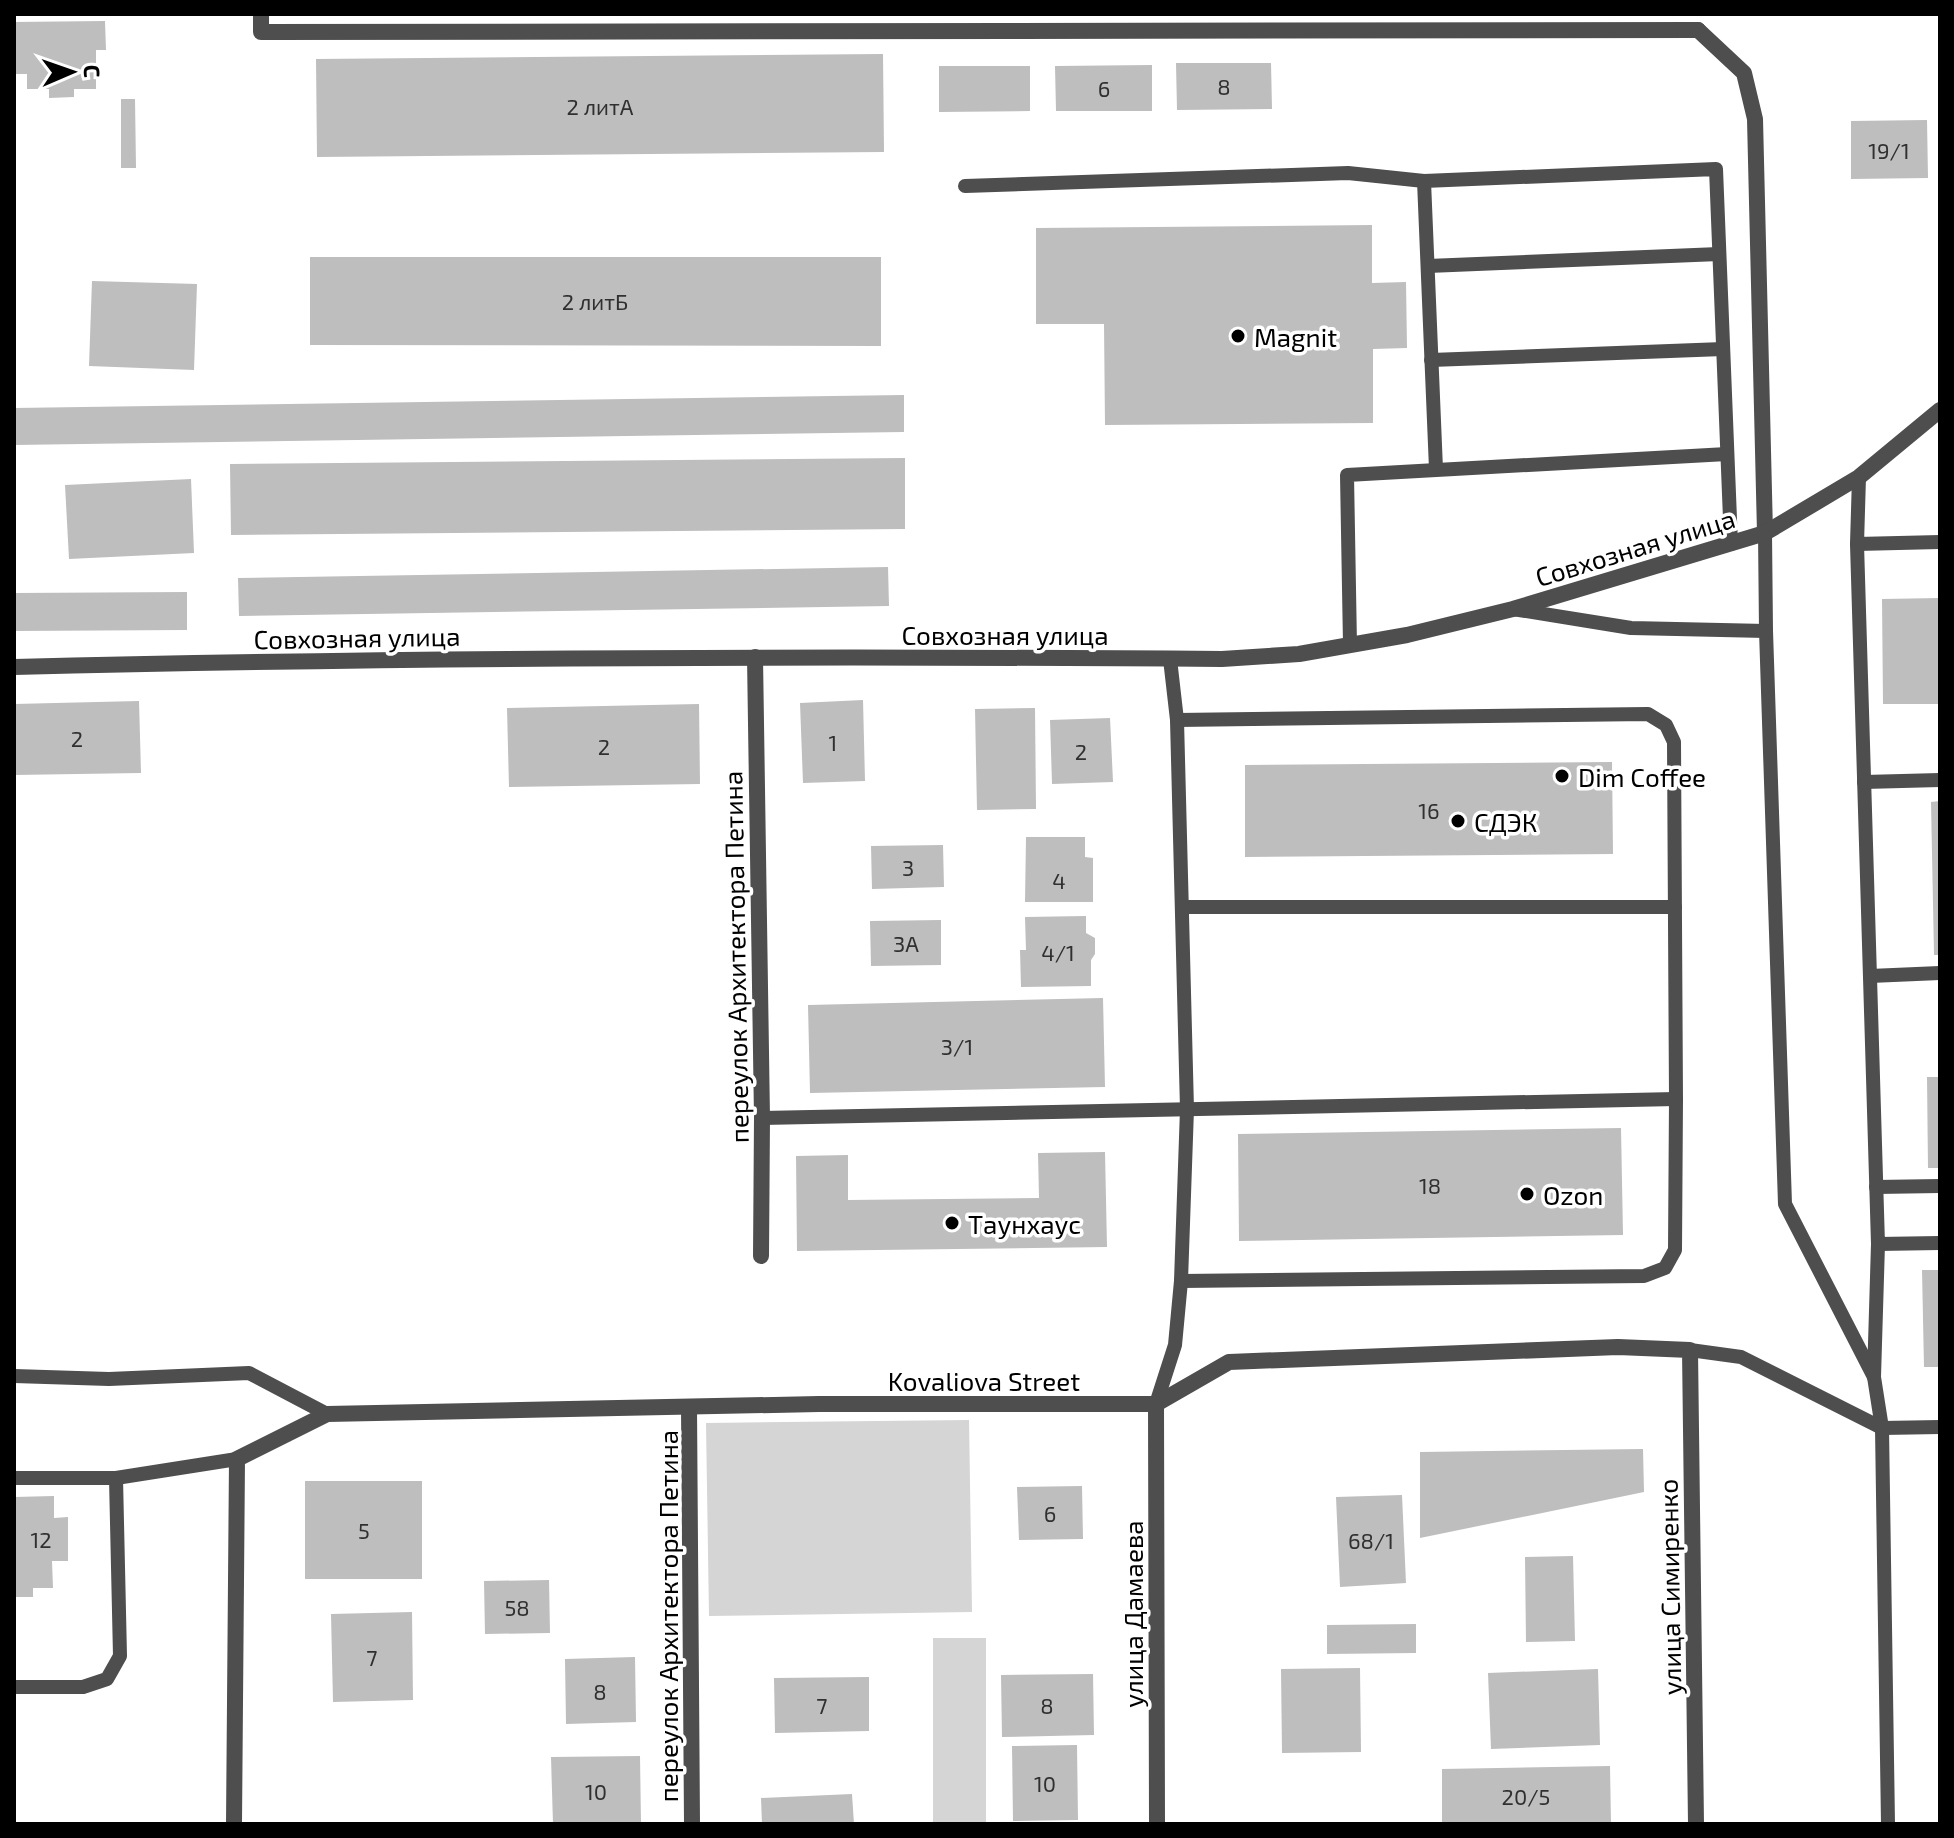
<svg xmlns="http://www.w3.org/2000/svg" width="1954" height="1838" font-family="'Exo 2',sans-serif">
<rect width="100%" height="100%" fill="#fff"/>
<g fill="#d5d5d5">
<polygon points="969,1420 972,1612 709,1616 706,1423"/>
<rect x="933" y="1638" width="53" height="186"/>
</g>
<g fill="#bebebe">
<polygon points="105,21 106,50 96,50 96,89 74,89 74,97 49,98 49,89 27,89 27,74 14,74 14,22"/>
<polygon points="883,54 884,152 317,157 316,59"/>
<polygon points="1176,63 1271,63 1272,109 1177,110"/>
<polygon points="1152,65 1152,111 1056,111 1055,66"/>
<polygon points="939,66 1030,66 1030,111 939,112"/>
<polygon points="121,99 135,99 136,168 121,168"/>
<polygon points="1927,120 1928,178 1851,179 1851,121"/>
<polygon points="1372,225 1372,283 1406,282 1407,348 1373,349 1373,423 1105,425 1104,324 1036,324 1036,228"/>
<polygon points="310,257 881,257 881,346 310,345"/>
<polygon points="92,281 197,284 194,370 89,366"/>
<polygon points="904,395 904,432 14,445 14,408"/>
<polygon points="905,458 905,529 231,535 230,464"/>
<polygon points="191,479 194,553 69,559 65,485"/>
<polygon points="888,567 889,606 239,616 238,578"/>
<polygon points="187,592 187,630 14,631 14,593"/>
<polygon points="1940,598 1940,704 1883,704 1882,599"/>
<polygon points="863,700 865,781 803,783 800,703"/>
<polygon points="139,701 141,773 14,775 14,704"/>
<polygon points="699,704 700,784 509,787 507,708"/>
<polygon points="1035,708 1036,809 977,810 975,709"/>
<polygon points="1110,718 1113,782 1052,784 1050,720"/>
<polygon points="1612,762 1613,854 1245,857 1245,765"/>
<polygon points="1940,801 1940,955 1934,955 1931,802"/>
<polygon points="1026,837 1085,837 1085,857 1093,858 1093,902 1025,902"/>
<polygon points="943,845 944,887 872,889 871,846"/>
<polygon points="1086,916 1086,933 1095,938 1095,954 1091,960 1091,986 1021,987 1020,950 1026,950 1025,917"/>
<polygon points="941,920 941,965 871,966 870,921"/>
<polygon points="1103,998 1105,1087 810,1093 808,1005"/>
<polygon points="1927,1077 1940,1077 1940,1168 1928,1168"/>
<polygon points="1621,1128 1623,1235 1239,1241 1238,1134"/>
<polygon points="1105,1152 1107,1247 797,1251 796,1156 848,1155 848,1200 1039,1198 1038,1153"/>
<polygon points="1922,1270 1940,1270 1940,1367 1924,1367"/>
<polygon points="1643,1449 1644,1492 1420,1538 1420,1452"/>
<rect x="305" y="1481" width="117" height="98"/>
<polygon points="1082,1486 1083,1539 1019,1540 1017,1487"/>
<polygon points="1402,1495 1406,1583 1340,1587 1336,1497"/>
<polygon points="54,1496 54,1518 68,1517 68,1561 52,1561 53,1588 33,1588 33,1597 14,1597 14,1497"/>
<polygon points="1573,1556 1575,1641 1526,1642 1525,1557"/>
<polygon points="549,1580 550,1633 485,1634 484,1581"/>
<polygon points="412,1612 413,1700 333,1702 331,1614"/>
<polygon points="1416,1624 1416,1653 1327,1654 1327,1625"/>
<polygon points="635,1657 636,1722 566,1724 565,1659"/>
<polygon points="1360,1668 1361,1752 1282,1753 1281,1669"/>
<polygon points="1598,1669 1600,1745 1491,1749 1488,1673"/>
<polygon points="1093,1674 1094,1735 1002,1737 1001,1675"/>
<polygon points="869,1677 869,1731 775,1733 774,1678"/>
<polygon points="1077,1745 1078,1820 1013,1821 1012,1746"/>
<polygon points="640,1756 641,1824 553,1824 551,1757"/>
<polygon points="1610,1766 1611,1824 1442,1824 1442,1769"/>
<polygon points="852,1794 854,1824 762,1824 761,1798"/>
</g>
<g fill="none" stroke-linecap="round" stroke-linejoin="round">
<g stroke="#4e4e4e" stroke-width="14">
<polyline points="965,186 1348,173 1424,181"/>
<polyline points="1428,266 1719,254"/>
<polyline points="1431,360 1723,349"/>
<polyline points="1436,469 1424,181 1716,169 1731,544"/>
<polyline points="1859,477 1857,544 1940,542"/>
<polyline points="1765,533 1766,631 1785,1204 1874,1377"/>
<polyline points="1857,544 1878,1244 1940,1243"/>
<polyline points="1513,609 1631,628 1766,631"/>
<polyline points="1350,645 1347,475 1727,454"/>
<polyline points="1177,720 1648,714 1666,725 1674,742 1676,1099 1675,1250 1665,1268 1644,1276 1181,1281"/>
<polyline points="1864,782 1940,780"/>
<polyline points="1183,907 1675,907"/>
<polyline points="1870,976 1940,973"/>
<polyline points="762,1118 1676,1099"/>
<polyline points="1876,1187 1940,1186"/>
<polyline points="1878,1244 1874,1377 1882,1428 1888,1824"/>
<polyline points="1690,1350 1741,1357 1882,1428 1940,1427"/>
<polyline points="14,1376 109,1379 249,1373 327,1414"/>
<polyline points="1156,1404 1175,1345 1181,1281 1187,1109 1177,720 1170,659"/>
<polyline points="14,1478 116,1478 120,1656 107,1679 83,1687 14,1687"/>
<polyline points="116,1478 237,1459"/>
</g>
<g stroke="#4e4e4e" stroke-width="16">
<polyline points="261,14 261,32 1698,30"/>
<polyline points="1698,30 1744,73 1755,119 1765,533"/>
<polyline points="755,657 762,1118 761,1256"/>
<path d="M14,667C417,657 819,656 1222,659L1299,654L1407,635L1513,609L1765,533L1859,477L1940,410"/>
<polyline points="1156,1404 1157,1824"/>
<polyline points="689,1407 692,1824"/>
<polyline points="234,1824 237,1459 327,1414 819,1404 1156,1404 1229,1362 1618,1347 1690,1350 1696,1824"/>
</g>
</g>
<g fill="#000" stroke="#fff" stroke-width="3">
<circle cx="1238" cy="336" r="8"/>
<circle cx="1562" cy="776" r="8"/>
<circle cx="1458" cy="821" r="8"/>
<circle cx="1527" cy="1194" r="8"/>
<circle cx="952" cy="1223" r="8"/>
</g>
<g text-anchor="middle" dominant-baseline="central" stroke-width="7" stroke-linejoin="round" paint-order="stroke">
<g font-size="22" fill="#303030">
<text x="1224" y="86">8</text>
<text x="1104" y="88">6</text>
<text x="600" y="106">2 литА</text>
<text x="1889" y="150">19/1</text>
<text x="595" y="301">2 литБ</text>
<text x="77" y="738">2</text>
<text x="833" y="742">1</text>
<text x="604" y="746">2</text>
<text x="1081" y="751">2</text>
<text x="1429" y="810">16</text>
<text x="908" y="867">3</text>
<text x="1059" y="880">4</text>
<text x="906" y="943">3А</text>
<text x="1058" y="952">4/1</text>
<text x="957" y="1046">3/1</text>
<text x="1430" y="1185">18</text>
<text x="1050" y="1513">6</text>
<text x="364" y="1530">5</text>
<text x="41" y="1539">12</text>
<text x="1371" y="1540">68/1</text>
<text x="517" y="1607">58</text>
<text x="372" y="1657">7</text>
<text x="600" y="1691">8</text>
<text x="822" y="1705">7</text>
<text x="1047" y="1705">8</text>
<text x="1045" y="1783">10</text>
<text x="596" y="1791">10</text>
<text x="1526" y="1796">20/5</text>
</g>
<g font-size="26" fill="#000" stroke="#fff" text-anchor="start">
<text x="1254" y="336">Magnit</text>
<text x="1578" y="776">Dim Coffee</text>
<text x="1474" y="821">СДЭК</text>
<text x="1543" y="1194">Ozon</text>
<text x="968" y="1223">Таунхаус</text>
</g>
<g font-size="26" fill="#000" stroke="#fff">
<text transform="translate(1635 547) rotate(-17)">Совхозная улица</text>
<text x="1005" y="634">Совхозная улица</text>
<text transform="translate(357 637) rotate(-1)">Совхозная улица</text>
<text transform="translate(735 957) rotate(-91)">переулок Архитектора Петина</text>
<text x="984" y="1380">Kovaliova Street</text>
<text transform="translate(1669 1587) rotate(-91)">улица Симиренко</text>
<text transform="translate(1132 1614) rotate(-90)">улица Дамаева</text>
<text transform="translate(667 1616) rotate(-90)">переулок Архитектора Петина</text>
</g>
</g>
<rect width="1954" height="1838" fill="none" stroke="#000000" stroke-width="32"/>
<g transform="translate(72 72) rotate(88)" stroke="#ffffff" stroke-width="6" paint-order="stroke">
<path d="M0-6L14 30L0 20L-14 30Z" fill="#000000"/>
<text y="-12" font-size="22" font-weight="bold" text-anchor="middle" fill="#000000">С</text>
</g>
</svg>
